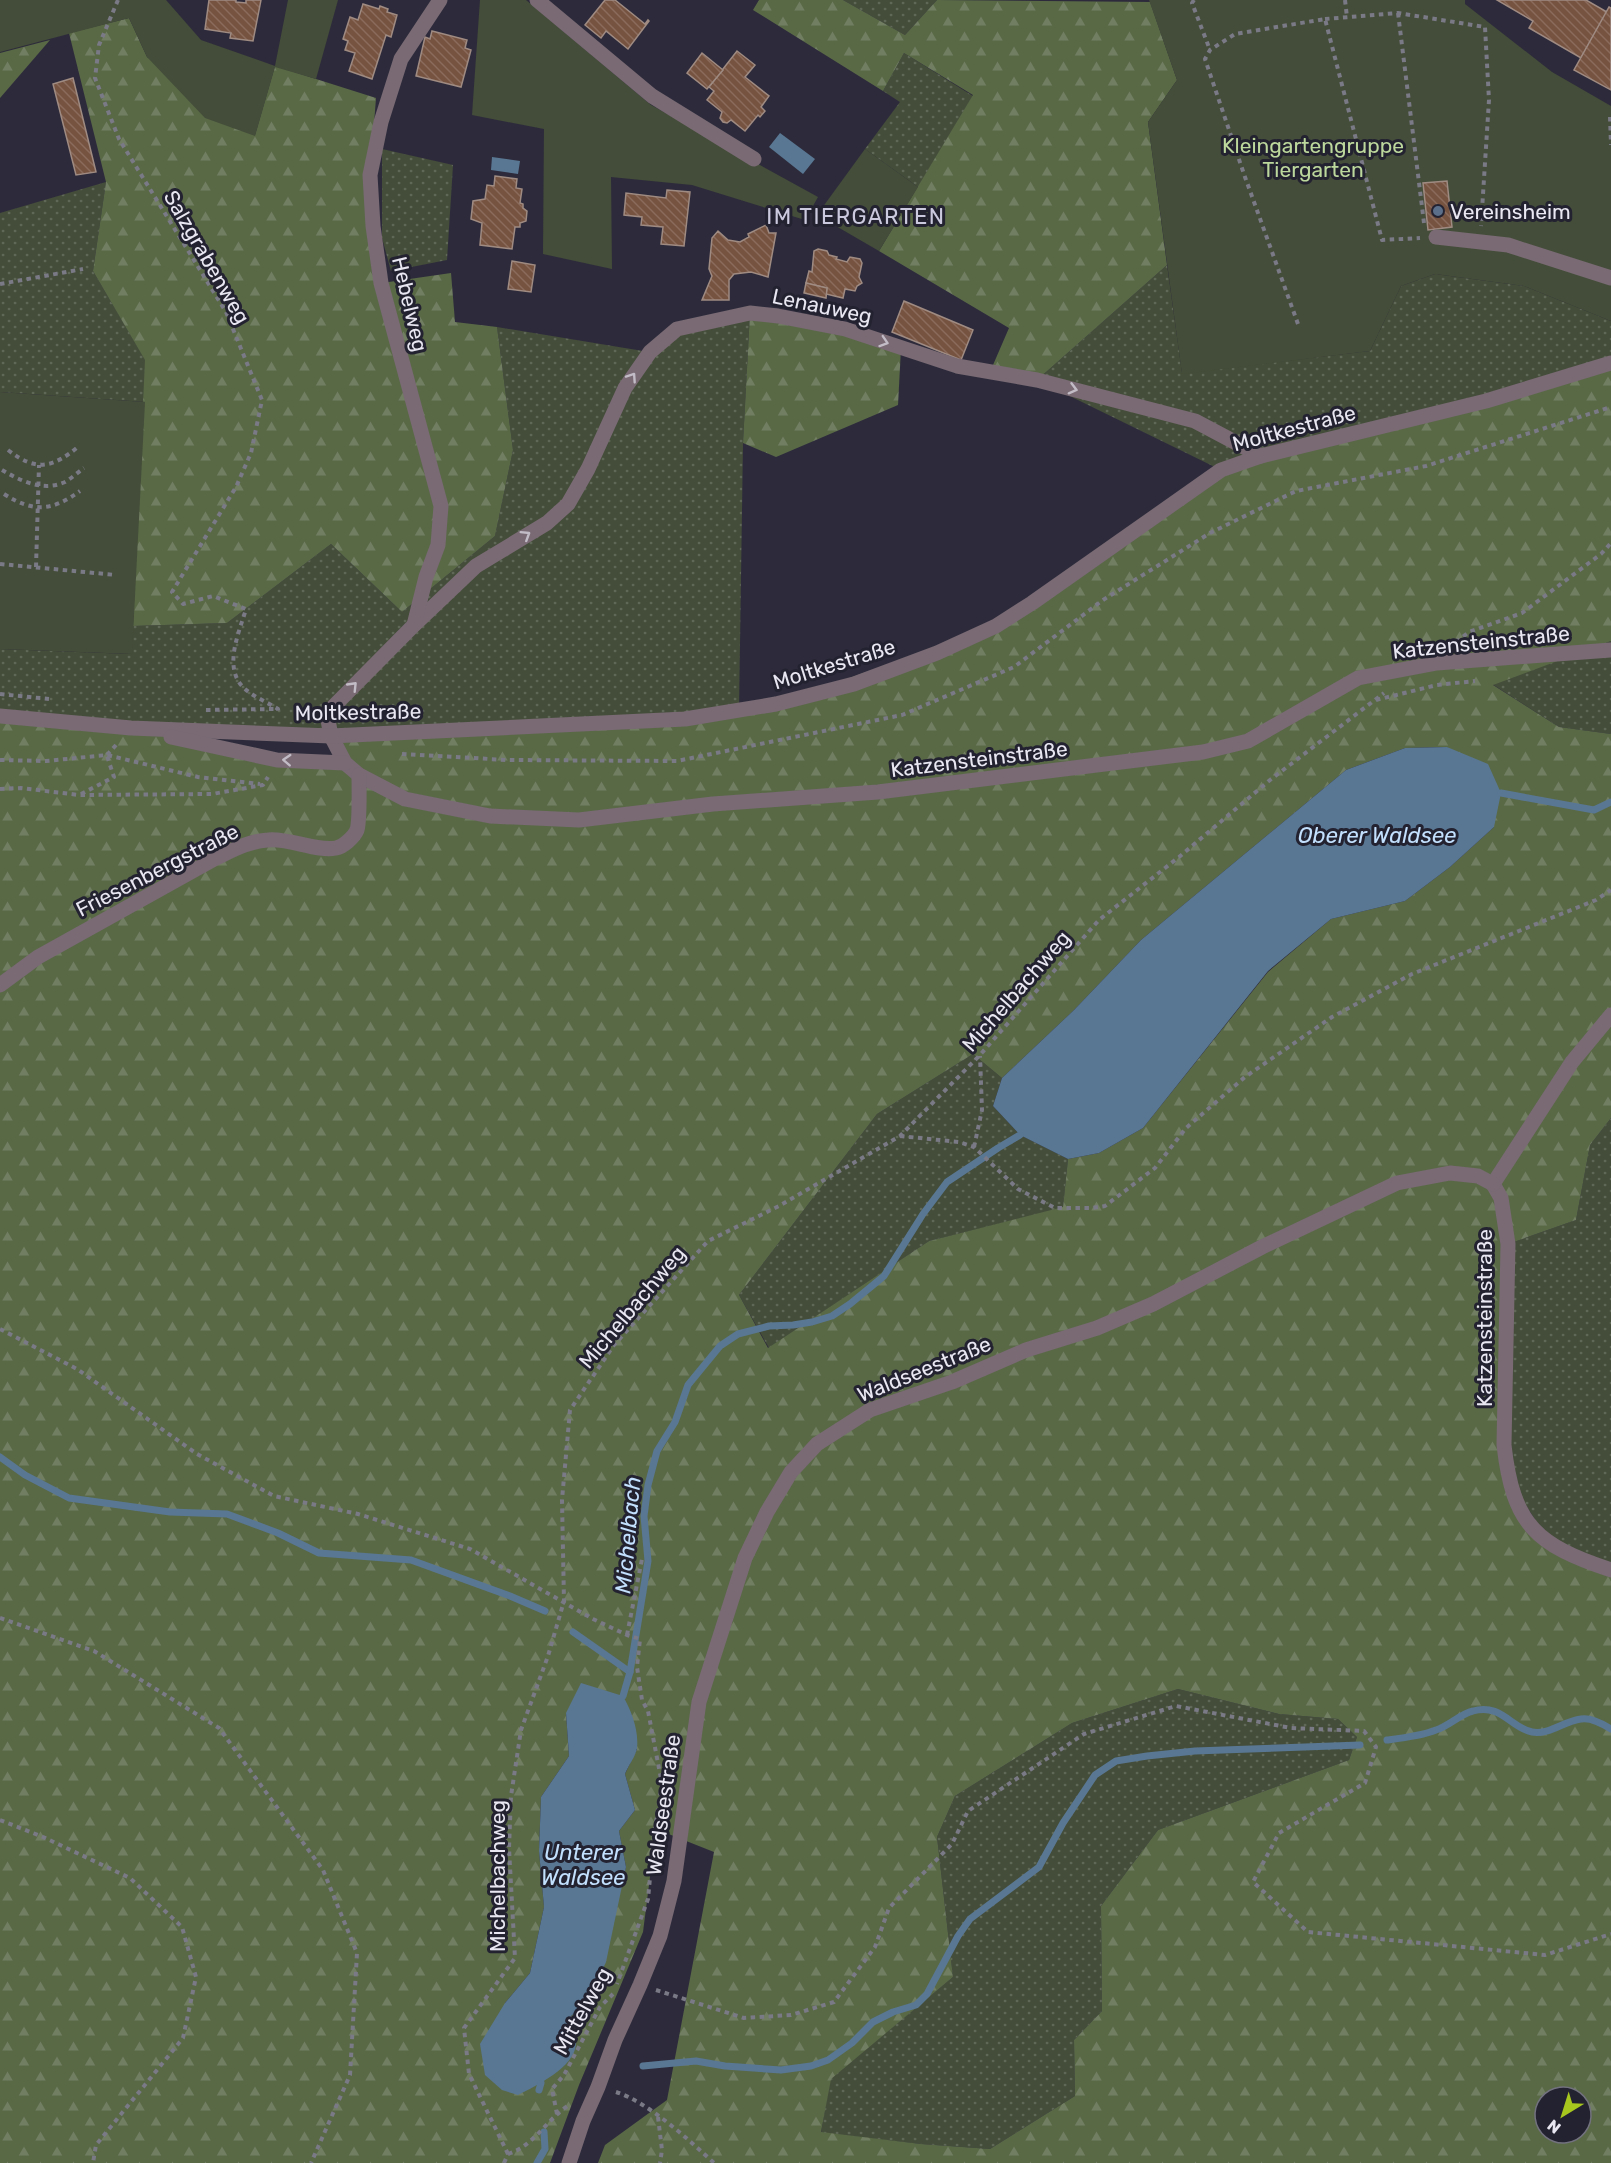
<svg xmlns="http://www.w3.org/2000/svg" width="1611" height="2163" font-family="Rubik,sans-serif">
<defs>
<pattern id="grass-dots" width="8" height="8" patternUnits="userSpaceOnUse" patternTransform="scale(1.5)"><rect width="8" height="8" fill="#444d39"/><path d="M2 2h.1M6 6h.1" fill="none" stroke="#5f6756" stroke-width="1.8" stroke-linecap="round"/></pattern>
<pattern id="forest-firs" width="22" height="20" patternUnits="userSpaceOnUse" patternTransform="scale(1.5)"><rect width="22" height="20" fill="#596946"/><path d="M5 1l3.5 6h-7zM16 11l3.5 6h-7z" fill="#717e61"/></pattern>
<pattern id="building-back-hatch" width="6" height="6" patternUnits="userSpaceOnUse" patternTransform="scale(1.5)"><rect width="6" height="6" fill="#765240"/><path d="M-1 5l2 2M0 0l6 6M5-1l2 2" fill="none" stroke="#8a6b5c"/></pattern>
</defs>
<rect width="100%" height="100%" fill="#2d2b3b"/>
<g fill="url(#grass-dots)">
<polygon points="843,0 937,0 905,35"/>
<polygon points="904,53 973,96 918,187 865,149 900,102 883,91"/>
<polygon points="382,149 453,165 447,260 391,271 382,238"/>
<polygon points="106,182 93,271 145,359 145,402 0,392 0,213"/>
<polygon points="1167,265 1182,373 1370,351 1401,286 1435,274 1524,286 1611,321 1611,363 1221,470 1037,380"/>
<polygon points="750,313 743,443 739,710 331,736 0,716 0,649 131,654 133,626 227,623 331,544 402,612 495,536 513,450 497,327 649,352 677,329"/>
<polygon points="1611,641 1611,734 1559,727 1492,684"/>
<polygon points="973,1054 1002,1078 993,1106 1020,1135 1068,1159 1063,1208 929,1241 769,1348 739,1295 877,1114"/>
<polygon points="1611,1118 1611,1570 1550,1543 1508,1477 1508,1244 1576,1220 1590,1145"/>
<polygon points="1178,1689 1279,1714 1338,1719 1357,1737 1349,1760 1158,1830 1101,1906 1102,2011 1074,2040 1075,2096 990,2149 921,2144 821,2133 830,2079 953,1977 937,1837 955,1796 1072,1723"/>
</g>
<g fill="url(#forest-firs)" fill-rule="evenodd">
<polygon points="759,0 843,0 905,35 937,0 1150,2 1177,80 1148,122 1167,265 1037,380 990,372 1009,328 879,251 973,95 904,53 883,91 753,10"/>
<polygon points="129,18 147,57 255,135 275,66 376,98 370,175 382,283 451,273 455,322 497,327 513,450 495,536 402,612 331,544 227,623 133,626 145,360 93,271 106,182 69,33"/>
<polygon points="50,40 0,98 0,53"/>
<polygon points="750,313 901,348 898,405 776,457 743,443"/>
<path d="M1611,363V641L1493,685L1559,727L1611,734V1118L1590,1145L1576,1220L1508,1244L1504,1445L1534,1530L1611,1570V2163H598L605,2145L667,2100L714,1852L656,1829L643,1932L579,2085L550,2163H0V716L131,728L277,760L345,763L331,736L470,730L776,704L996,626L1221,470ZM1447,747L1494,827L1450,867L1405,901L1331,919L1268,972L1143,1128L1099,1153L1068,1159L1063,1207L929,1241L768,1348L739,1295L877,1114L973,1054L1002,1078L1074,1010L1141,940L1346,770L1405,748ZM1178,1689L1279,1714L1338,1719L1357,1737L1349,1760L1158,1830L1101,1906L1102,2011L1074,2040L1075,2096L990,2149L921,2144L821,2132L831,2079L953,1977L937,1837L955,1796L1072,1723ZM566,1713L637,1749L625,1774L635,1810L619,1831L626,1867L588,2001L570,2017L576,2043L505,2003L530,1973L544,1907L539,1851L541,1797L569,1756ZM1545,2097H1581V2133H1545Z"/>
</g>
<g fill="#444d39">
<polygon points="0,0 166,0 201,40 275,66 288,0 338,0 316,79 275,67 255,136 205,118 147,57 129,18 0,52"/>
<polygon points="480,0 526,0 651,105 818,197 805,220 692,185 611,177 612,269 543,254 544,129 472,115"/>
<polygon points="1149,0 1465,0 1465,4 1552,72 1611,106 1611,321 1524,286 1435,274 1401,286 1370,351 1182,374 1148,122 1177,80"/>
<polygon points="865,149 918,187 879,251 817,215"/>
<polygon points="0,392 145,402 132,654 0,649"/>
</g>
<g fill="#597793">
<polygon points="780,133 815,159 803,174 769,147"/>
<polygon points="492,157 520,161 518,174 491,170"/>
<polygon points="1447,747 1488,764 1501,793 1494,827 1450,867 1405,901 1331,919 1268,971 1143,1128 1099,1153 1068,1159 1020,1135 993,1106 1002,1078 1074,1010 1141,940 1346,770 1405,748"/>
<path d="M581,1683L623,1696C631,1710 639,1730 637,1748C636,1756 628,1766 625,1774L635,1810L619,1831L626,1867L606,1962L588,2001L570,2017C571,2025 576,2036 576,2044C574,2068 537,2085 518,2095L502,2090L485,2075L480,2044L505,2003L530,1973L544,1907L539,1851L541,1797L569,1756L566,1713Z"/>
</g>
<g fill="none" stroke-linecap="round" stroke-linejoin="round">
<g stroke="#597793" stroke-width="7">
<polyline points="1501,793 1594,810 1611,802"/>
<polyline points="0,1457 25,1475 69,1498 170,1512 227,1514 278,1533 319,1553 411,1560 510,1596 545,1611"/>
<polyline points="573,1632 630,1672"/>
<polyline points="623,1696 630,1672 648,1561 644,1516 648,1485 657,1451 675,1422 688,1385 720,1346 738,1334 769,1326 793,1325 812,1322 832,1316 850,1304 884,1276 923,1214 947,1182 998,1148 1020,1135"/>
<path d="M1387,1740C1403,1738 1421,1736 1436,1730C1449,1726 1460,1714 1473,1711C1501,1703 1511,1728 1532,1732C1549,1735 1564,1721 1581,1719C1591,1717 1603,1724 1611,1729"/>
<polyline points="643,2066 696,2061 725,2066 781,2070 811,2066 828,2060 852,2043 873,2022 893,2012 916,2005 927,1994 958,1936 970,1919 1039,1867 1063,1823 1095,1775 1116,1761 1147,1756 1195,1751 1360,1745"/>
<polyline points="539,2090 541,2083"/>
<polyline points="537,2163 545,2149 544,2132"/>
</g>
</g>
<g fill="url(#building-back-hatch)" stroke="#9f8b82" stroke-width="1.5">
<polygon points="209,0 236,0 236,2 246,3 246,0 261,0 253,41 230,38 231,33 205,29"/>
<polygon points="605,0 615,0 645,24 648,20 649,21 628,49 606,31 601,38 585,25"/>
<polygon points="1497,0 1586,0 1607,12 1581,58 1529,28 1533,21"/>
<polygon points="363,4 379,9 380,6 388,9 387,12 397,15 391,37 386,35 372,79 349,71 355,53 345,50 348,41 343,39 350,17 358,20"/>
<polygon points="1609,7 1611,8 1611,90 1574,70"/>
<polygon points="432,31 467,40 465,48 471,50 461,87 416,76 425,37 430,39"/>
<polygon points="737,51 755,65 745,77 769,96 761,107 765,111 760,117 758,115 745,131 731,120 727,123 723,122 720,118 722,112 707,100 714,91 709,87"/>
<polygon points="702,53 723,70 707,89 687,73"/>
<polygon points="73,78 96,172 76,175 53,84"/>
<polygon points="495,176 517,179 516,188 522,189 520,203 523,204 523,208 527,211 526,221 520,223 520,227 515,227 512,249 480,245 482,223 471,219 473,201 485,199 487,185 494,186"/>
<polygon points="1447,181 1452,227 1428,230 1423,183"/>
<polygon points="667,190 690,192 684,246 661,244 663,227 641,225 642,217 624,215 626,193 666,198"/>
<polygon points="766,225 769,233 776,233 768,277 751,272 734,274 729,280 729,300 702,300 712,276 709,269 712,238 718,231 728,240 740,242 749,237 748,234"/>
<polygon points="818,249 827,251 829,255 837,257 836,259 847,262 850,257 860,259 862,263 859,277 862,283 857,286 855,291 845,289 843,298 826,294 827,288 806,283 809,271 812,272 814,251"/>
<polygon points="512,261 535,265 531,292 508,289"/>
<polygon points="806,283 827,288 826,298 804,293"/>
<polygon points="904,301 973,330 961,360 892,332"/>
</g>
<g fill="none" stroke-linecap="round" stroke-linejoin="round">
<g stroke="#7a7986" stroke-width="4" stroke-dasharray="4.5 4.5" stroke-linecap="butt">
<path d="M118,0L99,45L95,78L119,139L226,312L262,400L251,453L236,487L172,592L183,604L213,596L246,609C239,633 222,669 245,689C254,697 267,702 278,709L279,715"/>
<polyline points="1194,0 1192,3 1210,50"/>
<polyline points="1345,0 1347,17"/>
<polyline points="1398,13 1424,223"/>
<polyline points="1325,19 1398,13 1485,27 1489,100 1481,226"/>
<polyline points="1610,117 1611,145"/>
<polyline points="0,284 83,269"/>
<polyline points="1298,324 1245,177 1205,59 1210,50 1235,34 1325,19 1382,240 1420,238"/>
<path d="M8,450C36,472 53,468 79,446"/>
<path d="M2,470C21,481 43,492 65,482C72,478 78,472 84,468"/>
<path d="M4,494C34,513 52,511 80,491"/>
<polyline points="0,564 116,575"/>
<polyline points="36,567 39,465"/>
<polyline points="1456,642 1469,632 1522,613 1601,554 1611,543"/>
<polyline points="0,694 49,699"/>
<polyline points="1376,700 1437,685 1475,681"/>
<polyline points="206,710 277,709"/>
<polyline points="402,754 507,760 677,761 902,715 1014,667 1103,600 1210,533 1296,491 1426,466 1611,407"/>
<polyline points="107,755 116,745"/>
<polyline points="0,760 46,761 107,755 198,777 260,784"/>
<polyline points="0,789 21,788 79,795 212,794 263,785 268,777"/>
<polyline points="81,794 114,777 107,756"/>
<polyline points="900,1136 959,1142 974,1147 1018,1189 1055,1208 1092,1208 1105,1206 1155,1168 1186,1128 1245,1077 1332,1017 1412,974 1596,900 1611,890"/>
<polyline points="974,1147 982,1110 980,1056"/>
<polyline points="0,1329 77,1369 197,1454 274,1496 358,1514 470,1549 593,1619 627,1635 640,1639 637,1667 642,1700 648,1711 662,1784 654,1835 648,1899 617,1984"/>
<polyline points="0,1618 94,1651 219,1728 323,1870 357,1953 350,2075 311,2163"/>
<polyline points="627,1635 642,1559"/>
<polyline points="0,1820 43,1837 130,1878 182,1927 196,1977 183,2038 96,2145 93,2163"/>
<polyline points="656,1990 744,2018 791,2015 834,2002 875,1947 889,1908 952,1844 968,1811 1084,1734 1176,1706 1291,1728 1364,1731 1376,1747 1365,1783 1279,1833 1253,1882 1308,1932 1545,1955 1611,1934"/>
<path d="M616,2092C648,2102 689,2140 714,2163"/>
<polyline points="557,2114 552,2089 564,2075 600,2007 613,1994"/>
<polyline points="658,2117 662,2150 660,2163"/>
<polyline points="508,2154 469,2074 464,2028 515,1958 509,1848 511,1796 521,1730 548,1656 564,1601 562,1500 570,1410 614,1345 708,1241 779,1206 900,1136 980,1055 1099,920 1179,857 1270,780 1384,693"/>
<path d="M508,2154C534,2146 547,2119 569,2105"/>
<polyline points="504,2163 508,2154"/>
</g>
<g stroke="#796a74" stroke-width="15">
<polyline points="537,0 652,96 754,159"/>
<polyline points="1436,237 1508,245 1611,278"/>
<polyline points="1261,456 1195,421 1037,380 957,366 845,329 778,316 750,313 677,329 650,352 625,388 588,469 568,504 547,523 476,566 414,625 334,706 328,720 331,736 345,763 359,775 405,799 490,816 579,820 713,804 878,792 1203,752 1248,741 1358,678 1437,663 1611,650"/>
<polyline points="414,625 426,577 438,545 441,506 381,283 373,226 370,175 381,122 401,59 440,0"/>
<polyline points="0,716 131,728 331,736 685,719 776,704 854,684 937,653 996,626 1032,603 1221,470 1261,456 1486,401 1611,363"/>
<polyline points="171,737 277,760 345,763"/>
<path d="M0,985L38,957L216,858C233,850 249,841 268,840C290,838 317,852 336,848C343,847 354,837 357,830C360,821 359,787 359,775"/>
<path d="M1493,1184L1501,1198L1508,1244L1504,1445C1513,1525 1536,1545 1611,1570"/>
<polyline points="1493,1184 1572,1062 1611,1015"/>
<polyline points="569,2163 583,2121 598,2087 615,2040 640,1985 660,1936 674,1881 699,1702 745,1558 767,1512 791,1472 817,1444 870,1410 952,1382 1026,1350 1097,1328 1153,1304 1262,1247 1397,1183 1450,1173 1478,1176 1493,1184"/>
</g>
</g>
<defs><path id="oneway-chevron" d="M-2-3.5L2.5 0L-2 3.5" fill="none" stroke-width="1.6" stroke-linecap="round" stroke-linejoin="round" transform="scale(1.5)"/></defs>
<g stroke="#c2bcc6">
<use href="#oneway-chevron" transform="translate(884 342) rotate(18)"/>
<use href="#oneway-chevron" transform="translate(632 377) rotate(-56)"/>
<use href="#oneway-chevron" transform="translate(1073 389) rotate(15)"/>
<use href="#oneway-chevron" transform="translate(526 535) rotate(-32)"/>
<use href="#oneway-chevron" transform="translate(353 686) rotate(-46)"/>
<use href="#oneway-chevron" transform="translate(287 760) rotate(-177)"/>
</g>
<circle fill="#5c6f8a" stroke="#232231" stroke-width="2" cx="1438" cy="211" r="6"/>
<g text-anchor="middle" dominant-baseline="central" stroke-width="6" stroke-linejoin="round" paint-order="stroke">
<g font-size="21" fill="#bdd89c" stroke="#232231">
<text x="1313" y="145">Kleingartengruppe<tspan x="1313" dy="24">Tiergarten</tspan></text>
</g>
<g font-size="21" fill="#e9e8f2" stroke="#232231" text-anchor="start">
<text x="1450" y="211">Vereinsheim</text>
</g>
<g font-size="21" fill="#e9e8f2" stroke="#232231">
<text transform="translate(207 257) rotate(60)">Salzgrabenweg</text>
<text transform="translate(410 304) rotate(77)">Hebelweg</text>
<text transform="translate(822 306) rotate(12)">Lenauweg</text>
<text transform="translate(1294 428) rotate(-15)">Moltkestraße</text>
<text transform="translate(1481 642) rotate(-6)">Katzensteinstraße</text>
<text transform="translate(834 664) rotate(-17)">Moltkestraße</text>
<text transform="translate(358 712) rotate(-1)">Moltkestraße</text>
<text transform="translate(979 759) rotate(-7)">Katzensteinstraße</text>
<text transform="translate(157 870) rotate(-27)">Friesenbergstraße</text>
<text transform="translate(1016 991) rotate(-49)">Michelbachweg</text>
<text transform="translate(632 1307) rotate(-50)">Michelbachweg</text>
<text transform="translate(1484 1318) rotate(-90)">Katzensteinstraße</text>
<text transform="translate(924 1369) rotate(-22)">Waldseestraße</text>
<text transform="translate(663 1805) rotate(-82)">Waldseestraße</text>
<text transform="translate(497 1876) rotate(-90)">Michelbachweg</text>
<text transform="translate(582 2011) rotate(-61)">Mittelweg</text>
</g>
<g font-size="22" letter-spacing="1.5" fill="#cbc9dd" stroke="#232231">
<text x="856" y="216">IM TIERGARTEN</text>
</g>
<g font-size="22" font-style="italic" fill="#c3e1fe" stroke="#232231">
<text x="1377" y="835">Oberer Waldsee</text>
<text transform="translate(628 1535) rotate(-85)">Michelbach</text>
<text x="583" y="1852">Unterer<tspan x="583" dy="25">Waldsee</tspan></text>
</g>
</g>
<g transform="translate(1563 2115) rotate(218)"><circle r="28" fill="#232231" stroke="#72717e" stroke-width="1.5"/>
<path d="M0-4.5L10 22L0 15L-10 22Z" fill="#a7c71e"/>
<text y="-9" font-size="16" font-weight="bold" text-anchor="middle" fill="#e9e8f2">N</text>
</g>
</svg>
